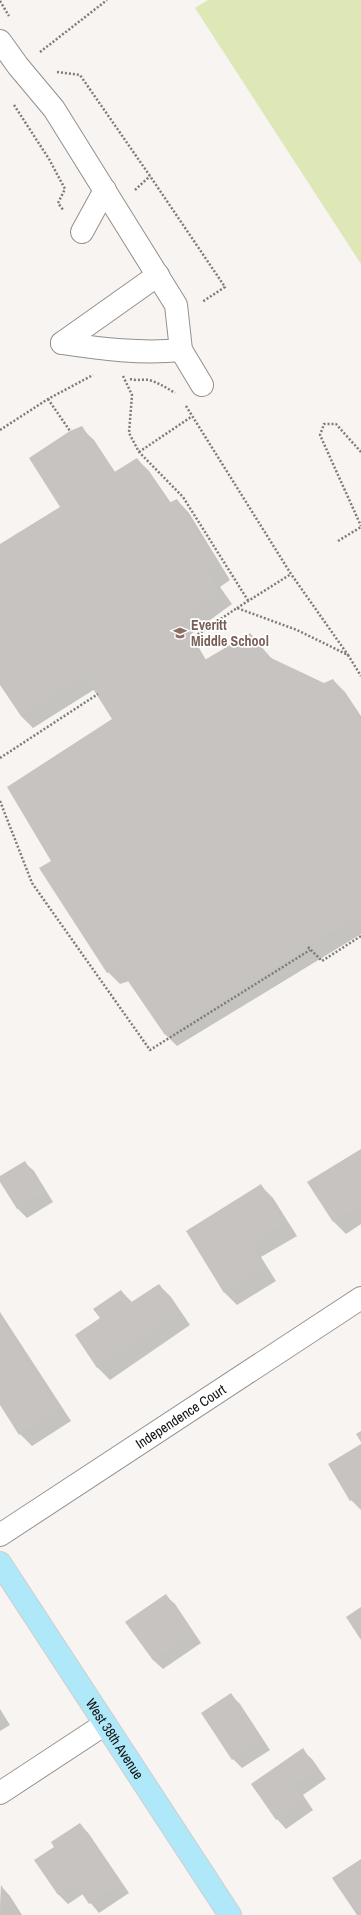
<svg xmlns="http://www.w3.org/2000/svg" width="361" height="1915" font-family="'Archivo Narrow',sans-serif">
<rect width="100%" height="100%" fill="#f7f4f1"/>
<polygon fill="#dee7b6" points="208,0 361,0 361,264 195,8"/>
<g fill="#0003">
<polygon points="81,428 94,440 115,472 137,459 149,471 171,503 177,500 189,513 230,580 220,587 232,604 191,634 206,660 250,634 273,660 324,684 333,680 345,692 361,716 361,934 177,1046 165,1034 129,981 120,984 108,972 52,862 113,720 95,689 33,728 21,716 0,683 0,545 61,507"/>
<polygon points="361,1150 361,1224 346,1234 334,1222 309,1183"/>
<polygon points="24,1162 34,1171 53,1202 27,1218 18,1209 0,1180 0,1177"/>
<polygon points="261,1186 273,1198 297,1236 261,1257 276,1281 237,1305 225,1293 187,1231"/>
<polygon points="159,1285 171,1297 190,1325 110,1380 98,1368 76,1335 101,1318 121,1291 133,1303"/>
<polygon points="0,1312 71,1421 32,1446 20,1434 0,1403"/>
<polygon points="361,1445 361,1510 351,1500"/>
<polygon points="165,1595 175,1604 201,1643 163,1669 153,1660 126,1622"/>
<polygon points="230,1694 240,1704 270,1750 242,1768 233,1759"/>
<polygon points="0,1709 10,1725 0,1731"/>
<polygon points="302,1750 312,1759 326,1779 303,1795 313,1810 286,1829 277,1819"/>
<polygon points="80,1824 89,1834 129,1893 99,1913 83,1894 68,1904 58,1894 55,1847"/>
<polygon points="1,1886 10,1896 22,1915 0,1915"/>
</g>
<g fill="#c6c3c0">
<polygon points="82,426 113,473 137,458 169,503 177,499 219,568 209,574 220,592 180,622 203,661 250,633 269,657 324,683 333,679 361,721 361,914 165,1035 119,968 107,973 39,868 51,861 7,787 112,719 85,676 21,716 0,685 0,544 60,507 29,458 70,431"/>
<polygon points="361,1149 361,1205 333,1222 307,1182"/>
<polygon points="25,1161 44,1192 17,1209 0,1182 0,1176"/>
<polygon points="261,1184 285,1223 250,1245 265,1268 224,1293 186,1231"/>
<polygon points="159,1284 179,1313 97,1368 75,1335 100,1318 93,1309 121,1290 130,1303"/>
<polygon points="0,1317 60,1409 19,1435 0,1405"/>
<polygon points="361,1431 361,1442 356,1434"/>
<polygon points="361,1444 361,1494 350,1501 328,1464"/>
<polygon points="166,1594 193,1634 153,1660 125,1622"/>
<polygon points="361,1607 361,1640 346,1617"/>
<polygon points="231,1693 262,1740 232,1760 201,1713"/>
<polygon points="303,1748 317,1770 294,1785 304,1800 276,1820 251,1784"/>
<polygon points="80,1823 121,1883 89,1904 75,1883 58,1895 34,1860 54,1847 51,1842"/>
<polygon points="361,1859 361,1915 357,1915 332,1878"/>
<polygon points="1,1885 19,1915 0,1915"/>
</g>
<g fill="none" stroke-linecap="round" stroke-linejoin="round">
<g stroke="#93908d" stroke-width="24">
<g id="minor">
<polyline points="0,41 18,66 54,109 176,305 181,350 202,385"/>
<polyline points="82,232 105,190"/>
<path d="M62,343C101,349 142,354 181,350"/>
<polyline points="62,343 158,275"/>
<path id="s1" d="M0,1535L361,1298"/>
<polyline points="0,1793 105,1724"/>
</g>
</g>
<g stroke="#cfcfcf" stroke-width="24">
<g id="major">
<path id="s2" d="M0,1563L230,1915"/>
</g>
</g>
<g stroke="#7e7c7a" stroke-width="2.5" stroke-dasharray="2 2" stroke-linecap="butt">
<polyline points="0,1 9,16"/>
<polyline points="40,52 107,0"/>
<polyline points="57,72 80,75 150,176 225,287 202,302"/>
<polyline points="14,105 49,159 65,189 58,203 64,211"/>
<polyline points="135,190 150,176"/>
<polyline points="123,376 132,395 129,433 139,452 183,497 249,602"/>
<path d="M130,379C136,381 143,379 149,380C159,383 167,388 175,393"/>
<polyline points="48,399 70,431"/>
<polyline points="186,406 291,574 348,655"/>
<polyline points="0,430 48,399 93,375"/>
<polyline points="139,452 191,417"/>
<polyline points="361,452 336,424 324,424 320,435 361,526"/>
<polyline points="338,541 361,527"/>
<polyline points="237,608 291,574"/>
<polyline points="191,639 237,608 297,630 348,655 361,676"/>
<polyline points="0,758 98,694"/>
<polyline points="0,801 32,883 150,1050 310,950"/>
<polyline points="308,947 322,961 361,936"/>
</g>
<use href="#minor" stroke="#fff" stroke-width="22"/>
<use href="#major" stroke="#afe8f9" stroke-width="22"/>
</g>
<defs>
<g id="school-bare" transform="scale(1.08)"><path d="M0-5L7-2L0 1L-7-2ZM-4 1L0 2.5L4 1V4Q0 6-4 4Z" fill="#8d6e63" stroke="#fff" stroke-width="2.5" paint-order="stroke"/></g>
</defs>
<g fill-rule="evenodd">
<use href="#school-bare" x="180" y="633"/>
</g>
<g text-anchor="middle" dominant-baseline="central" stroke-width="3.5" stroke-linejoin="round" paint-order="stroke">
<g font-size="14" font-weight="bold" fill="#785e54" stroke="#fff" text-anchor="start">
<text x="191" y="625">Everitt<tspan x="191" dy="16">Middle School</tspan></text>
</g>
<g font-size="14" fill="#100f0e" stroke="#fff">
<text stroke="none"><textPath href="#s1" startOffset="216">Independence Court</textPath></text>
<text stroke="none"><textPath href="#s2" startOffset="210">West 38th Avenue</textPath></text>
</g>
</g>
</svg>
